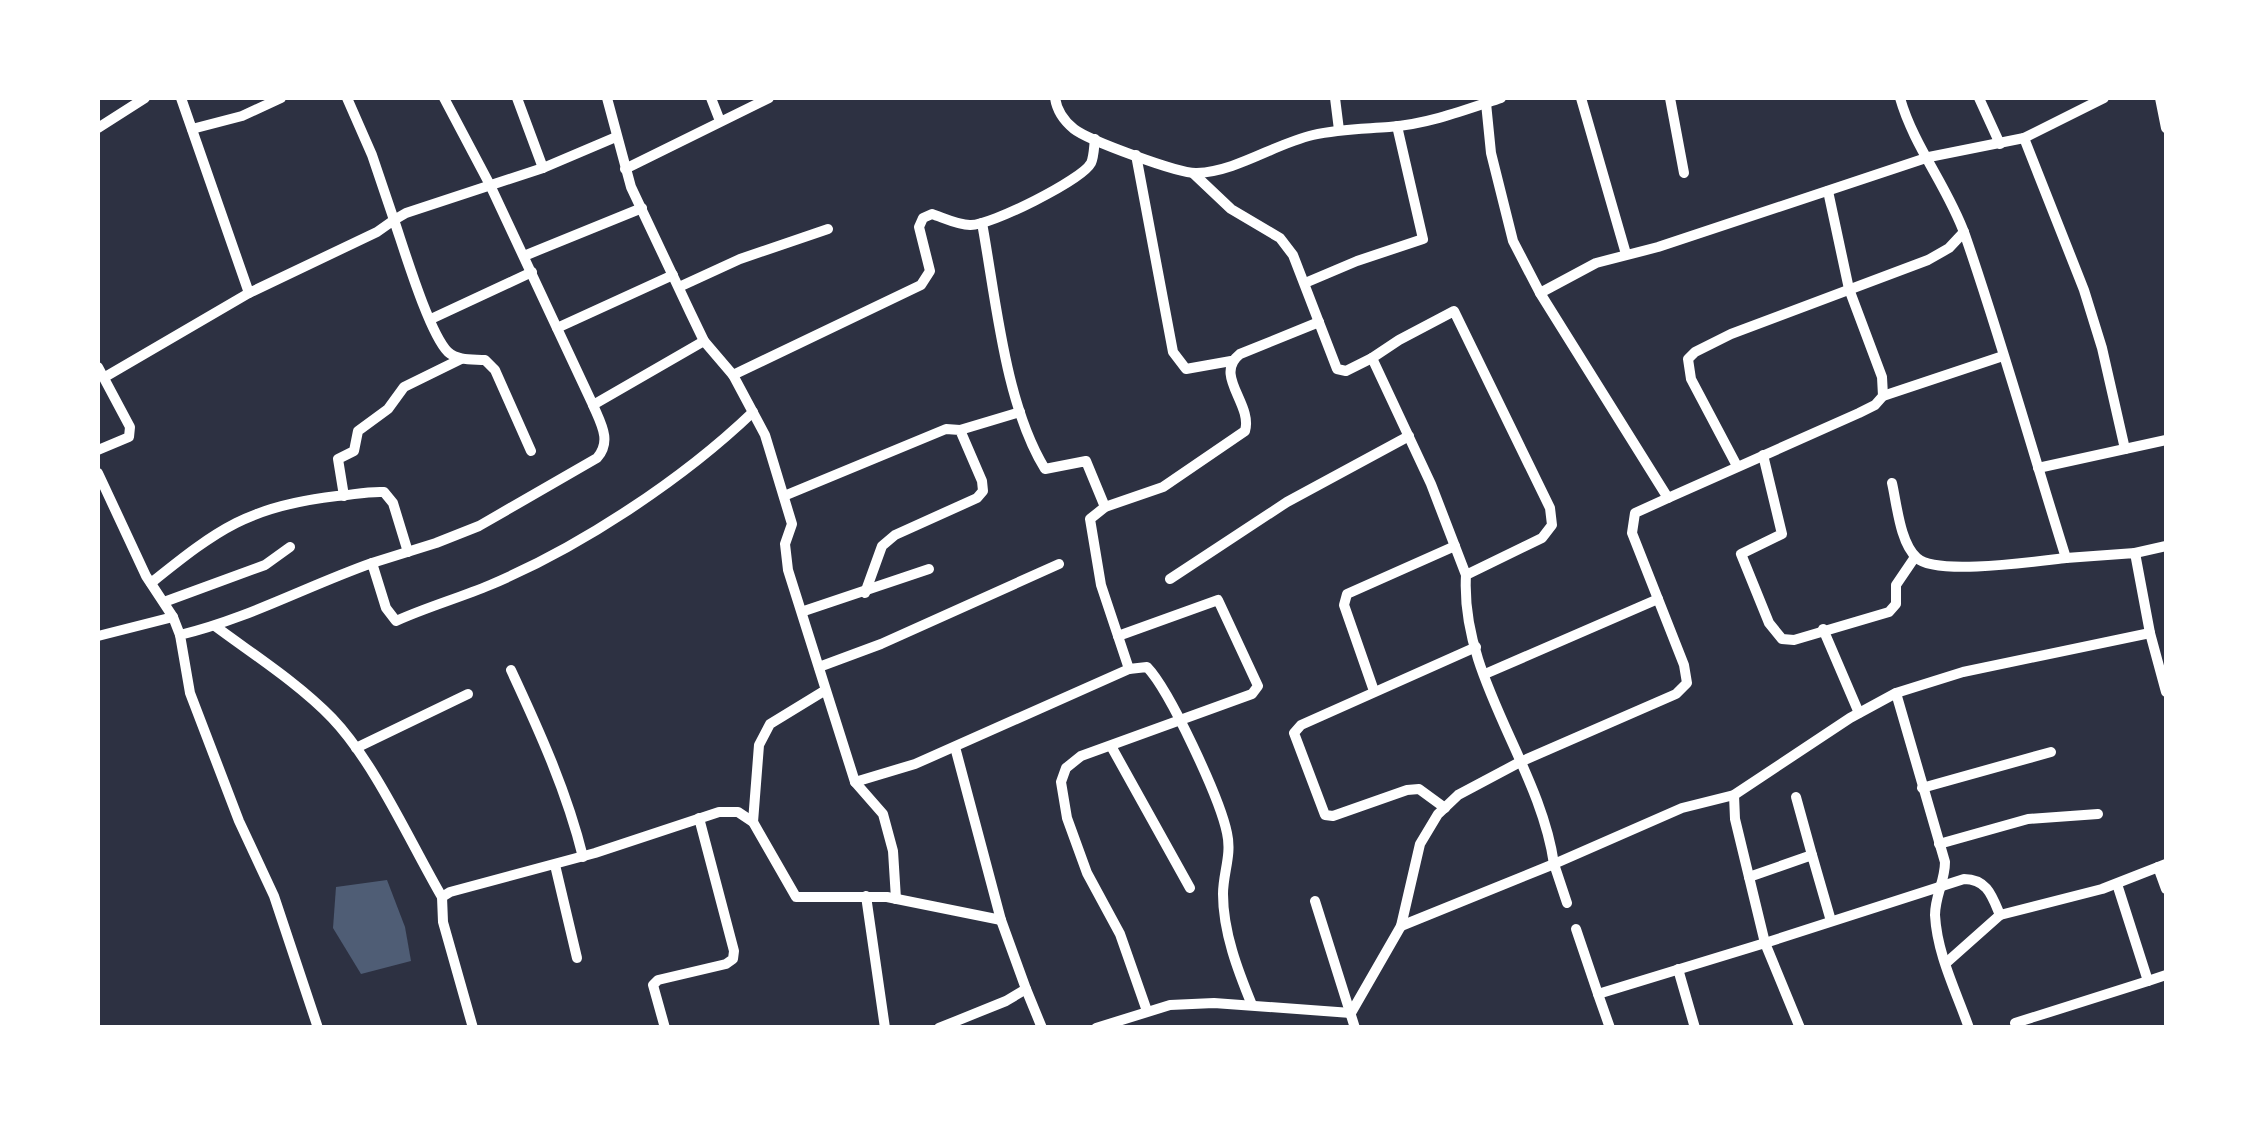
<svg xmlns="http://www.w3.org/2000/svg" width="2264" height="1125" font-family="'Asap Condensed',sans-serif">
<rect width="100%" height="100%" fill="#2d3142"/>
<polygon fill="#4f5d75" points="387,880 405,927 411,961 361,974 333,928 336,887"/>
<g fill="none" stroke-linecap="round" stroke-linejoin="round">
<g stroke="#fff" stroke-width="10">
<path d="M181,98L249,293L377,232L394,220C404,249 429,333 448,352C458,361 473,359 485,360L495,370L531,451"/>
<polyline points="347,98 372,155 394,220 406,213 543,168 616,137"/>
<polyline points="444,98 490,185 593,405 704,341"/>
<polyline points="517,98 543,168"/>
<polyline points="607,98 631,187 691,314 704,341 733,375 765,435 792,524 785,544 788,570 855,782 883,814 893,851 896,899"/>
<polyline points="711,98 720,121"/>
<path d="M1055,98C1057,111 1064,121 1074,129C1088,140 1179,174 1197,173C1238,171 1274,144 1313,135C1339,129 1363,129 1389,127C1428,124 1465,110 1501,98"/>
<polyline points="1335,98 1339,130"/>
<polyline points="1581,98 1626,254"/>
<polyline points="1670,98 1684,173"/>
<path d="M1900,98C1914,147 1948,187 1965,235C2002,342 2032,450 2066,558L2135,553L2150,633L2166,692"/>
<polyline points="1979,98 2000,144"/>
<polyline points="2160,98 2166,128"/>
<polyline points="98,128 145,98"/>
<polyline points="192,129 242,116 281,98"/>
<polyline points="2024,138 2084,290 2102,348 2125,449"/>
<polyline points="1136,155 1173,352 1186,369 1231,361"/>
<polyline points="625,169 769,98"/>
<polyline points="1194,174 1231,209 1280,238 1293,255 1337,369 1346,371 1372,358"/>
<polyline points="1828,191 1849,289 1882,377 1883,396"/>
<path d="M982,223C996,299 1005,404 1045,469L1086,461L1105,507"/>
<polyline points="524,256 642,208"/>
<polyline points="1305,283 1357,261 1423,239 1397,126"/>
<polyline points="679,287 740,259 828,229"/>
<polyline points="1540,293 1596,263 1658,247 1929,157 2024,138 2104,98"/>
<polyline points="431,319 532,272"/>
<polyline points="557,328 673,275"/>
<polyline points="98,367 130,427 129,437 98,450"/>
<path d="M733,375L921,285L930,271L919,227L923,218L932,214C944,218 958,225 970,225C990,226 1082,180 1091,163C1094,157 1094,146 1095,139"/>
<polyline points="105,377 249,293"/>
<polyline points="960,430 1020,412"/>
<polyline points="1763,455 1782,534 1741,554 1769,623 1782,639 1794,640 1889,612 1896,604 1896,585 1915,557"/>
<polyline points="1737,466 1691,379 1688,359 1695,352 1731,334 1928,260 1949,248 1964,232"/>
<polyline points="2038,468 2166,440"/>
<polyline points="98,473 146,576 173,617 180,635"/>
<path d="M1892,483C1897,505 1900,543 1917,558C1936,576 2038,561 2066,558"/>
<polyline points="344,496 338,459 354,451 358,431 388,409 404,387 461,359"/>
<polyline points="784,496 946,429 960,430 982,481 983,491 977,498 895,535 882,546 865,593"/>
<polyline points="1668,498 1859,413 1875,405 1883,396 2003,356"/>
<polyline points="2135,553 2166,546"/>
<path d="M372,563L436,543L479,526L597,458C612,441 601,424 593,405"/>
<path d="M1466,575L1431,484L1372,358L1399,340L1454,311L1550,508L1552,525L1542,538L1466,575C1460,678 1540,765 1554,864L1682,808L1734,795L1850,718L1896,693L1963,672L2150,633"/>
<polyline points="1170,579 1287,502 1409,436"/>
<path d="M151,583C218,529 249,506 337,496C352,495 368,491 384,492L393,503L408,552"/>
<polyline points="164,602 265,565 290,547"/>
<polyline points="804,611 929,569"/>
<path d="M215,626C254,655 298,683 332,718C375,763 410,842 442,897"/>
<polyline points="1823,629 1859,713"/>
<polyline points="98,636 173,617"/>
<polyline points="1118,636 1218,600 1258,686 1252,694 1081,756 1066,768 1061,782 1067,818 1087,873 1120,934 1147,1011"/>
<polyline points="819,667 881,644 1059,564"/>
<path d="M1129,669L1101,585L1090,519L1105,507L1163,487L1245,431C1253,404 1213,375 1240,354L1319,322"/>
<path d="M511,670C539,730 567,792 583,857"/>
<polyline points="1485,674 1658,599"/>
<polyline points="1374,691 1344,605 1347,594 1455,546"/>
<path d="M1896,693L1945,862C1945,881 1935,896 1935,915C1937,954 1956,991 1969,1028"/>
<polyline points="1111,746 1190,888"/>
<polyline points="356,748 468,694"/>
<path d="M855,782L915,764L1129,669L1147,667C1170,691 1220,799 1227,833C1232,855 1223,873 1223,894C1223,932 1238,971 1252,1005"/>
<polyline points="1922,788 2051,752"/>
<polyline points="1796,797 1812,855"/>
<polyline points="1445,808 1419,789 1407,790 1333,816 1325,815 1294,733 1301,725 1476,647"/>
<polyline points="753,822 759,745 770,724 824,691"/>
<polyline points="1939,844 2028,819 2098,814"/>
<polyline points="555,865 577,958"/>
<polyline points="2158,867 2166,889"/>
<polyline points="1749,877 1812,855 1831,921"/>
<polyline points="2117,884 2148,981 2166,975"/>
<polyline points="866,896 885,1028"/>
<polyline points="1315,901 1355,1028"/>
<polyline points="2000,915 2102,889 2166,864"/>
<polyline points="1401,926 1554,864 1567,903"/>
<polyline points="1576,929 1598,994"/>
<polyline points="1678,969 1695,1028"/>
<polyline points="1026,989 1042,1028"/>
<polyline points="2015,1023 2148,981"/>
<path d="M318,1028L274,896L239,821L190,693L180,635C247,619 307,586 372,563L386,608L396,621C427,607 459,598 490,585C580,547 682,480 753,412"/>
<polyline points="473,1028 443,922 442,897 450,892 595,853 719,812 738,812 753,822 796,897 887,897 1001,920"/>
<polyline points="665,1028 653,985 658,980 726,964 733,959 734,951 699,818"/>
<polyline points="939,1028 1006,1001 1026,989 1001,920 955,747"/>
<polyline points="1096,1028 1170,1005 1214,1003 1351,1013 1401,926 1420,844 1438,814 1458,795 1520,762 1676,694 1687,683 1684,665 1632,533 1635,513 1668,498 1540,293 1513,241 1491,153 1486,103"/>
<polyline points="1610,1028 1598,994 1765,943 1735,819 1734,795"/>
<path d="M1800,1028L1765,943L1964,879C1987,879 1992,896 2000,915L1946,963"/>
</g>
</g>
<rect width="2264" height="1125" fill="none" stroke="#ffffff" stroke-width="200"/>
</svg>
